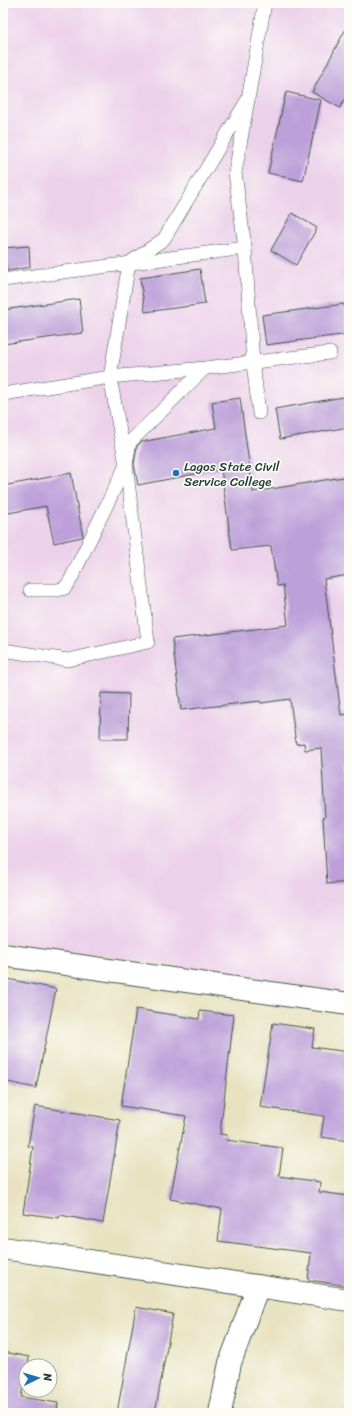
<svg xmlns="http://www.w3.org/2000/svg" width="352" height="1416" font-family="Sriracha,sans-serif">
<rect width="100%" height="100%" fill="#fdfcf7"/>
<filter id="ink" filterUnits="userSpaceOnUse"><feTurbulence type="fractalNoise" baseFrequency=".025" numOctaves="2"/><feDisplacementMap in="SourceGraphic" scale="8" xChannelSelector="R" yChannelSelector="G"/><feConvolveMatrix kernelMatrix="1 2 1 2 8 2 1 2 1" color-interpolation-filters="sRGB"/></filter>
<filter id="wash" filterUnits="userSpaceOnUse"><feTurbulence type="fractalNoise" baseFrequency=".012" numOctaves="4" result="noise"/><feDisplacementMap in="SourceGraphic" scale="16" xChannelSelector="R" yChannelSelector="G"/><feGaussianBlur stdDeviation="0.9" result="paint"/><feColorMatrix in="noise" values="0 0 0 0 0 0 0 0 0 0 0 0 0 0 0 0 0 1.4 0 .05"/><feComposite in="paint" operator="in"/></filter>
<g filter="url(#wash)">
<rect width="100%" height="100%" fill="#e8e2c0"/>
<polygon fill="#ecd1ea" points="3,3 349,3 349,992 122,958 3,942"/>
<g id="blocks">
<g fill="#bda0d9">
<polygon points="349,23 349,92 340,108 312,92"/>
<polygon points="286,92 321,100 303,181 268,173"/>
<polygon points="292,213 317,228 296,265 271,250"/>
<polygon points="29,246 30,267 7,271 3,248"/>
<polygon points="200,269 205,304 145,312 140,278"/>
<polygon points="79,299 83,333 3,344 3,310"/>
<polygon points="344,304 348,334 266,345 262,315"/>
<polygon points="349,396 349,427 280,439 275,409"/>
<polygon points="240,398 253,492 349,476 349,575 324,579 341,715 349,714 349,882 327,884 323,818 325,817 321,748 305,750 304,743 296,744 290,699 261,703 260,701 181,710 172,639 288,625 283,585 277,586 271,546 232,550 221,469 138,485 134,464 137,446 141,442 216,428 212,402"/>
<polygon points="71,473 83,536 82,537 54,543 46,506 3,514 3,486"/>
<polygon points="101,693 129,694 128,739 100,739"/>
<polygon points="3,978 56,989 36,1088 3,1081"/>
<polygon points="136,1009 199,1019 200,1011 234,1015 220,1134 227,1135 226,1140 283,1148 279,1176 320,1182 319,1192 349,1196 349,1275 348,1286 308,1280 311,1253 218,1241 222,1209 170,1199 186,1116 121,1106"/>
<polygon points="273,1023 315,1029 312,1047 349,1052 349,1141 321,1137 324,1116 260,1107"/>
<polygon points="35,1106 120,1120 103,1223 60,1215 59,1218 23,1213 33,1147 28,1146"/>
<polygon points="136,1307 173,1314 155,1413 117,1413"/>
<polygon points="3,1352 29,1357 28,1366 26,1366 26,1373 21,1397 58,1403 57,1413 3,1413"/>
</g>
</g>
</g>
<g filter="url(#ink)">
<use href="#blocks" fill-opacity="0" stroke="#3d5649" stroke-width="1"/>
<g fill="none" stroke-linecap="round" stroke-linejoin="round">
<g stroke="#3d5649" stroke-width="14">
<g id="lane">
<polyline points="3,280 245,248"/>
<polyline points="3,394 110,377 205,368 330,353"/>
<polyline points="259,413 253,363 245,248 235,173 265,3"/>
<polyline points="30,590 58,590 65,588 70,581 126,465 130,442 205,368"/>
<polyline points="3,650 68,660 148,642 126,465 110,377 129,263 164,239 248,99"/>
</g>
</g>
<g stroke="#3d5649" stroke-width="24">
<g id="street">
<polyline points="3,955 349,1004"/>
<polyline points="3,1248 349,1300"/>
<polyline points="220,1413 230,1363 258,1286"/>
</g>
</g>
<use href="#lane" stroke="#fff" stroke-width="13"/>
<use href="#street" stroke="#fff" stroke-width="22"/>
</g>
</g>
<circle fill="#1f6fb2" stroke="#fdfcf7" stroke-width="1.5" cx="176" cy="473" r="4"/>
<g text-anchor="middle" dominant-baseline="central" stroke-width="3.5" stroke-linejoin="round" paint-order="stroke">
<g font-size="13" fill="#1f3d34" stroke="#fdfcf7" text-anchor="start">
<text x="184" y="466">Lagos State Civil<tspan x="184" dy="15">Service College</tspan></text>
</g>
</g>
<rect width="352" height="1416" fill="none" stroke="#fdfcf7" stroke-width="16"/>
<g transform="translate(38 1378) rotate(85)"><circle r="19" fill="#fdfcf7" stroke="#a4b0a9"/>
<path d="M0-3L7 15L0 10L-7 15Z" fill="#1f6fb2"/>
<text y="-6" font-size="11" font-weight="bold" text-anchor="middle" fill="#1f3d34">N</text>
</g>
</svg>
